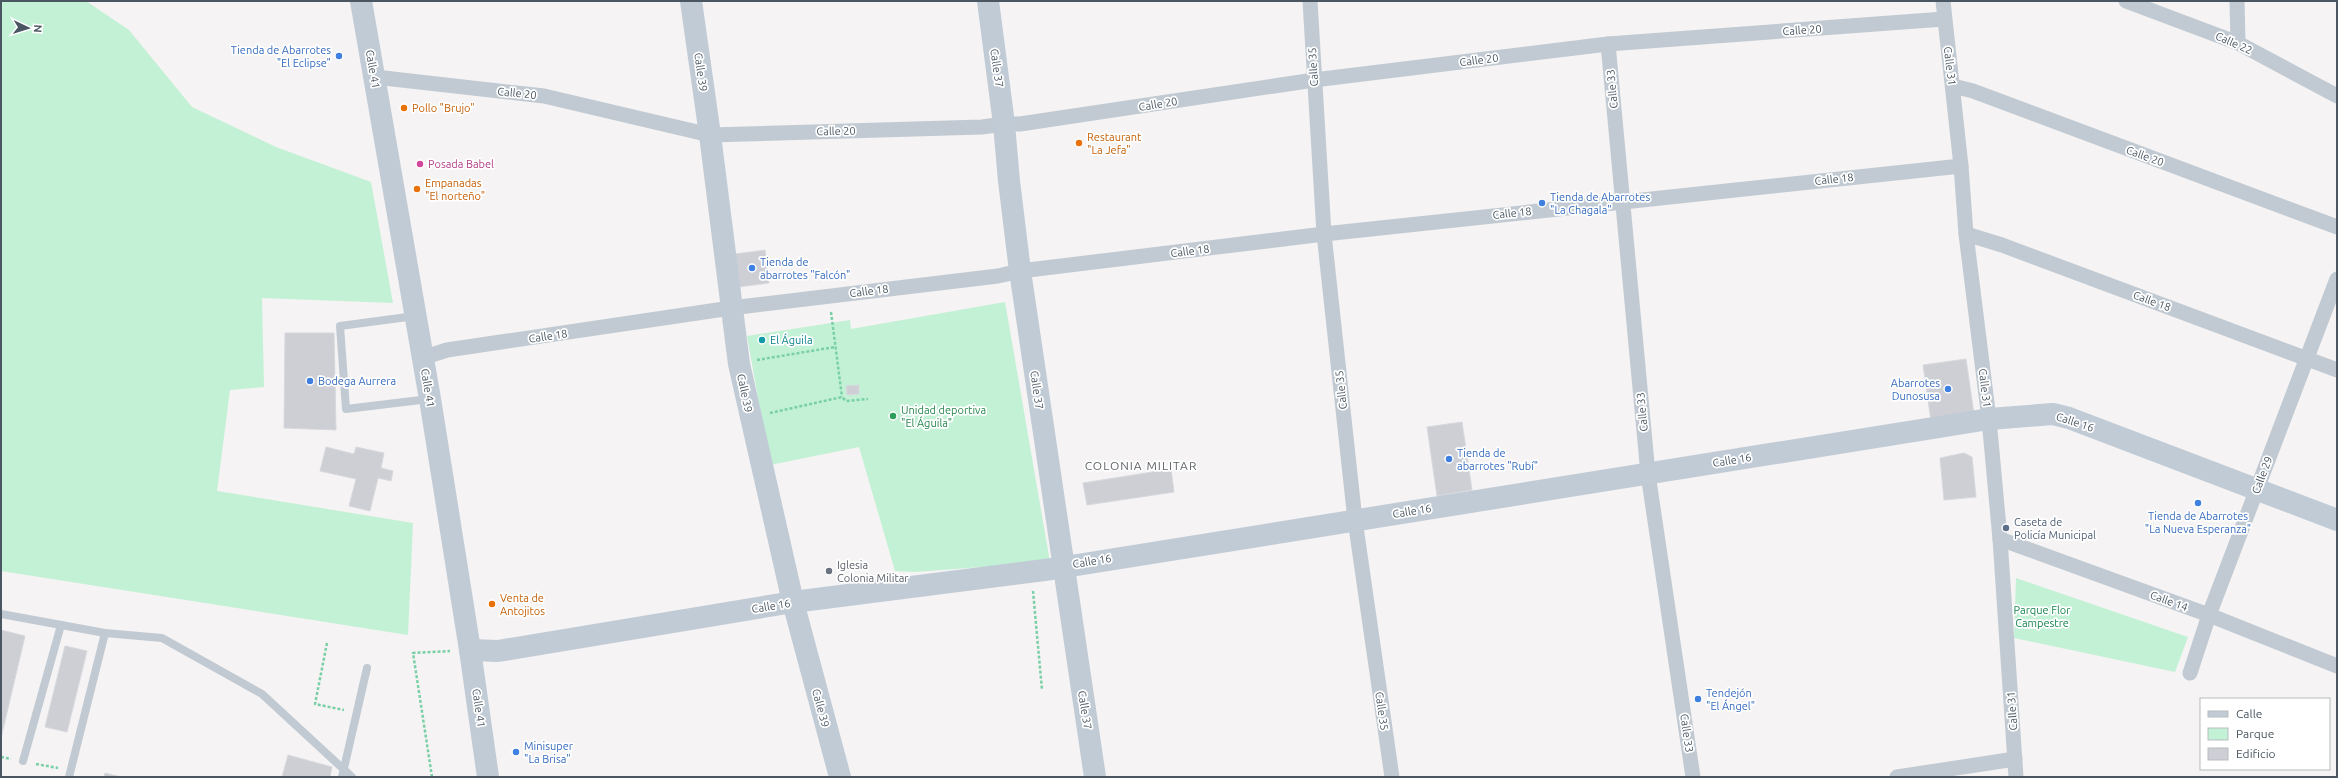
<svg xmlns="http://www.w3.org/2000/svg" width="2338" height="778" font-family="Ubuntu,sans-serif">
<rect width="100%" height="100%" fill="#f5f3f3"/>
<g fill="#c3f1d5">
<polygon points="1,1 86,1 129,30 192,107 276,147 371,182 393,303 262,298 264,387 230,390 217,491 413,523 408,635 1,571"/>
<polygon points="1005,302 1050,562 915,572 895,571 859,447 770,465 747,336 850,320 851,329"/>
<polygon points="2016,578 2188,637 2175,672 2014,638"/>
</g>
<g fill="#cdcfd5" stroke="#d7d9de">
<polygon points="765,250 769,283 739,287 735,254"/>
<polygon points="285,333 334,333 336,430 284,428"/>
<polygon points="1966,359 1974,414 1931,421 1923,365"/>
<polygon points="859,385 859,394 847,395 846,386"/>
<polygon points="1462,422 1472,490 1437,496 1427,427"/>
<polygon points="326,447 354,454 356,447 384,453 381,468 393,471 391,481 378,478 370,511 349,506 356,479 320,471"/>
<polygon points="1964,453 1972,457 1976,497 1944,500 1940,458"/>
<polygon points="1171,469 1174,492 1087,505 1083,483"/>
<polygon points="1,630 25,636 1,738"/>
<polygon points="65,646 87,651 67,732 45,727"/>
<polygon points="288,755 332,767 330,777 282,777"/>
<polygon points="105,773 121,777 104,777"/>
</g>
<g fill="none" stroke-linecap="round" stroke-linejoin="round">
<g stroke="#7ad0a6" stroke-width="2.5" stroke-dasharray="3 2" stroke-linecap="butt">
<polyline points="831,312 842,397"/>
<polyline points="757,360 835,347"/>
<polyline points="770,413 842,397 846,401 868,399"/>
<polyline points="1033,591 1042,690"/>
<polyline points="327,643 315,704 344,710"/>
<polyline points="1,757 11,759"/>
<polyline points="36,764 58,768"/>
<polyline points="432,777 413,653 450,651"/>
</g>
<g stroke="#c1cad2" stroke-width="8">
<polyline points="415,316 340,326 346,409 429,399"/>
<polyline points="1,614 105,633 162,638 262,694 352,777"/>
<polyline points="23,761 61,625"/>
<polyline points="69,777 105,633"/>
<polyline points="342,777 367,668"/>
</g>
<g stroke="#c1cad2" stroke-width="15">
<polyline points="1310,1 1324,234 1355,520 1392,777"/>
<polyline points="1943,1 1961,166 1966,234 1989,419 2000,539 2016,777"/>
<polyline points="2126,1 2238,43 2337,96"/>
<polyline points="2237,1 2238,43"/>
<polyline points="1608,44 1648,474 1693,777"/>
<polyline points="375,77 544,96 710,135 982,127 1004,124 1020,124 1314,80 1608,44 1944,19"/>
<polyline points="1953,86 1973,91 2337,227"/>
<polyline points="1966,234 2002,245 2337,370"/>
<polyline points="422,358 447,350 731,308 998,276 1020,271 1324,234 1961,166"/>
<polyline points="2000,539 2209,615 2337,666"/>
<polyline points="2190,673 2209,615 2337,279"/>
<polyline points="1897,777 2015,759"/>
</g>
<g stroke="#c1cbd6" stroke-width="22">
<polyline points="361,1 430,399 470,650 488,777"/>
<polyline points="691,1 710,135 739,364 793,602 840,777"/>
<polyline points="988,1 1004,124 1009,181 1020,271 1095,777"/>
<polyline points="470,650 498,651 793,602 1052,569 1989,419 2053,414 2069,418 2337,520"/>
</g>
</g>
<g fill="#3f7fe0" stroke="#fff" stroke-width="1.5">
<circle cx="339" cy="56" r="4"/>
<circle cx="1542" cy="203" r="4"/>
<circle cx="752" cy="268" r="4"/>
<circle cx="310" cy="381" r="4"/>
<circle cx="1948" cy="389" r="4"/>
<circle cx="1449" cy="459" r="4"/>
<circle cx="2198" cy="503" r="4"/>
<circle cx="1698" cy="699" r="4"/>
<circle cx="516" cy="752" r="4"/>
</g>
<g fill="#e8710a" stroke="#fff" stroke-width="1.5">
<circle cx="404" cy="108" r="4"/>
<circle cx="1079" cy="143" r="4"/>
<circle cx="417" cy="189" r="4"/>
<circle cx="492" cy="604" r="4"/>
</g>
<circle fill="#d1479c" stroke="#fff" stroke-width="1.5" cx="420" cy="164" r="4"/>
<circle fill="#0f9aa8" stroke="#fff" stroke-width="1.5" cx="762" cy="340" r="4"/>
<circle fill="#2e9e5b" stroke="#fff" stroke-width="1.5" cx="893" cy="416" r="4"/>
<circle fill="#5c6f8a" stroke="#fff" stroke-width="1.5" cx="2006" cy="528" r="4"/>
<circle fill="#6b7280" stroke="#fff" stroke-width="1.5" cx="829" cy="571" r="4"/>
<g text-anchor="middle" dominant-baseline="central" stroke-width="3.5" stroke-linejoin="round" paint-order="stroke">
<g font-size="11" fill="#4a5661" stroke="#fff">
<text transform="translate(1802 30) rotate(-4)">Calle 20</text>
<text transform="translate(2234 43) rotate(24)">Calle 22</text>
<text transform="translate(1479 60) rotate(-7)">Calle 20</text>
<text transform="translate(1950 66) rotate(83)">Calle 31</text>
<text transform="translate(1313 67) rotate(-93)">Calle 35</text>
<text transform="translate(997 68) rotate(82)">Calle 37</text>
<text transform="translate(373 69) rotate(80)">Calle 41</text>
<text transform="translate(701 72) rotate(82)">Calle 39</text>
<text transform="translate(1612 89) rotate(-95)">Calle 33</text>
<text transform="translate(517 93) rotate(6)">Calle 20</text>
<text transform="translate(1158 104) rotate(-9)">Calle 20</text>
<text transform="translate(836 131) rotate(-1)">Calle 20</text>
<text transform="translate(2145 156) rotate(20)">Calle 20</text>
<text transform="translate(1834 179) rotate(-6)">Calle 18</text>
<text transform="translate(1512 213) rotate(-6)">Calle 18</text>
<text transform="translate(1190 251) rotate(-7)">Calle 18</text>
<text transform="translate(869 291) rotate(-7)">Calle 18</text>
<text transform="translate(2152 301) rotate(20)">Calle 18</text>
<text transform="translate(548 336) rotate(-8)">Calle 18</text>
<text transform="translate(428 388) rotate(81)">Calle 41</text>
<text transform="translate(1985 388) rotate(83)">Calle 31</text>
<text transform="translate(1037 390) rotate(82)">Calle 37</text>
<text transform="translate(1341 390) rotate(-96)">Calle 35</text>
<text transform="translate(745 393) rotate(78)">Calle 39</text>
<text transform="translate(1642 412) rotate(-95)">Calle 33</text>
<text transform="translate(2075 422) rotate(18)">Calle 16</text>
<text transform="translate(1732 460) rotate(-9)">Calle 16</text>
<text transform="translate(2262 475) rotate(-69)">Calle 29</text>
<text transform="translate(1412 511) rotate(-9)">Calle 16</text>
<text transform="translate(1092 561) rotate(-9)">Calle 16</text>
<text transform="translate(2169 601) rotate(20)">Calle 14</text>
<text transform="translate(771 606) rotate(-9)">Calle 16</text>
<text transform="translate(479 708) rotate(82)">Calle 41</text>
<text transform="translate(821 708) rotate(75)">Calle 39</text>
<text transform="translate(1085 710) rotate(81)">Calle 37</text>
<text transform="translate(1382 711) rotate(82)">Calle 35</text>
<text transform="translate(2012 711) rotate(-94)">Calle 31</text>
<text transform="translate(1687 733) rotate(82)">Calle 33</text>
</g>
<g font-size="11" fill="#366cbe" stroke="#fff" text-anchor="start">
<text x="331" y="50" text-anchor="end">Tienda de Abarrotes<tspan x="331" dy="13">"El Eclipse"</tspan></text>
<text x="1550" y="197">Tienda de Abarrotes<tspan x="1550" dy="13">"La Chagala"</tspan></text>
<text x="760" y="262">Tienda de<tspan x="760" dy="13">abarrotes "Falcón"</tspan></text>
<text x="318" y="381">Bodega Aurrera</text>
<text x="1940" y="383" text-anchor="end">Abarrotes<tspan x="1940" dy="13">Dunosusa</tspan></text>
<text x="1457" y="453">Tienda de<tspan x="1457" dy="13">abarrotes "Rubí"</tspan></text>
<text x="2198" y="516" text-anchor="middle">Tienda de Abarrotes<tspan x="2198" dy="13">"La Nueva Esperanza"</tspan></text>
<text x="1706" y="693">Tendejón<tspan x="1706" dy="13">"El Ángel"</tspan></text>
<text x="524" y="746">Minisuper<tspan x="524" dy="13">"La Brisa"</tspan></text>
</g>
<g font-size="11" fill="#c56008" stroke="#fff" text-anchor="start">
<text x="412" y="108">Pollo "Brujo"</text>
<text x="1087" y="137">Restaurant<tspan x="1087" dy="13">"La Jefa"</tspan></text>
<text x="425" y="183">Empanadas<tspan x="425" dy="13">"El norteño"</tspan></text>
<text x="500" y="598">Venta de<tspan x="500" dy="13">Antojitos</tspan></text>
</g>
<g font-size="11" fill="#b23c85" stroke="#fff" text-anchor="start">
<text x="428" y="164">Posada Babel</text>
</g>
<g font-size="11" fill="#0d838f" stroke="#fff" text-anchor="start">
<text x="770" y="340">El Águila</text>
</g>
<g font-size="11" fill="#27864d" stroke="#fff" text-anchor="start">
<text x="901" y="410">Unidad deportiva<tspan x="901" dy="13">"El Águila"</tspan></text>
</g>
<g font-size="11" fill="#4e5e75" stroke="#fff" text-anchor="start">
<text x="2014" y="522">Caseta de<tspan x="2014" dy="13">Policía Municipal</tspan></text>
</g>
<g font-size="11" fill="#5b616d" stroke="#fff" text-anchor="start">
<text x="837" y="565">Iglesia<tspan x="837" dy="13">Colonia Militar</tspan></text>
</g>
<g font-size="11" fill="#17864f" stroke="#fff">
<text x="2042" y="610">Parque Flor<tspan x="2042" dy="13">Campestre</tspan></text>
</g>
<g font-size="12" letter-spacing="1" fill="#5f6368" stroke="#fff">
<text x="1141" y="465">COLONIA MILITAR</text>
</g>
</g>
<rect width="2338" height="778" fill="none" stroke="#4a5661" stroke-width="4"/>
<rect x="2200" y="698" width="130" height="72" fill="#ffffff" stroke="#b7bbc0"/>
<rect x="2208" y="711" width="20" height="6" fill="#c1cbd6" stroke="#b7bbc0"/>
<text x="2236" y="718" font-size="12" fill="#4a5661">Calle</text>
<rect x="2208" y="728" width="20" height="12" fill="#c3f1d5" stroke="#b7bbc0"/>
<text x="2236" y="738" font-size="12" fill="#4a5661">Parque</text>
<rect x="2208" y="748" width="20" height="12" fill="#cdcfd5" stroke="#b7bbc0"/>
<text x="2236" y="758" font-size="12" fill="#4a5661">Edificio</text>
<g transform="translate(28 28) rotate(94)" stroke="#ffffff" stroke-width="3" paint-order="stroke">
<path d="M0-3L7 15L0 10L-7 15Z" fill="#4a5661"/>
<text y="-6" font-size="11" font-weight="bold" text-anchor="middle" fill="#4a5661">N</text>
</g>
</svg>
